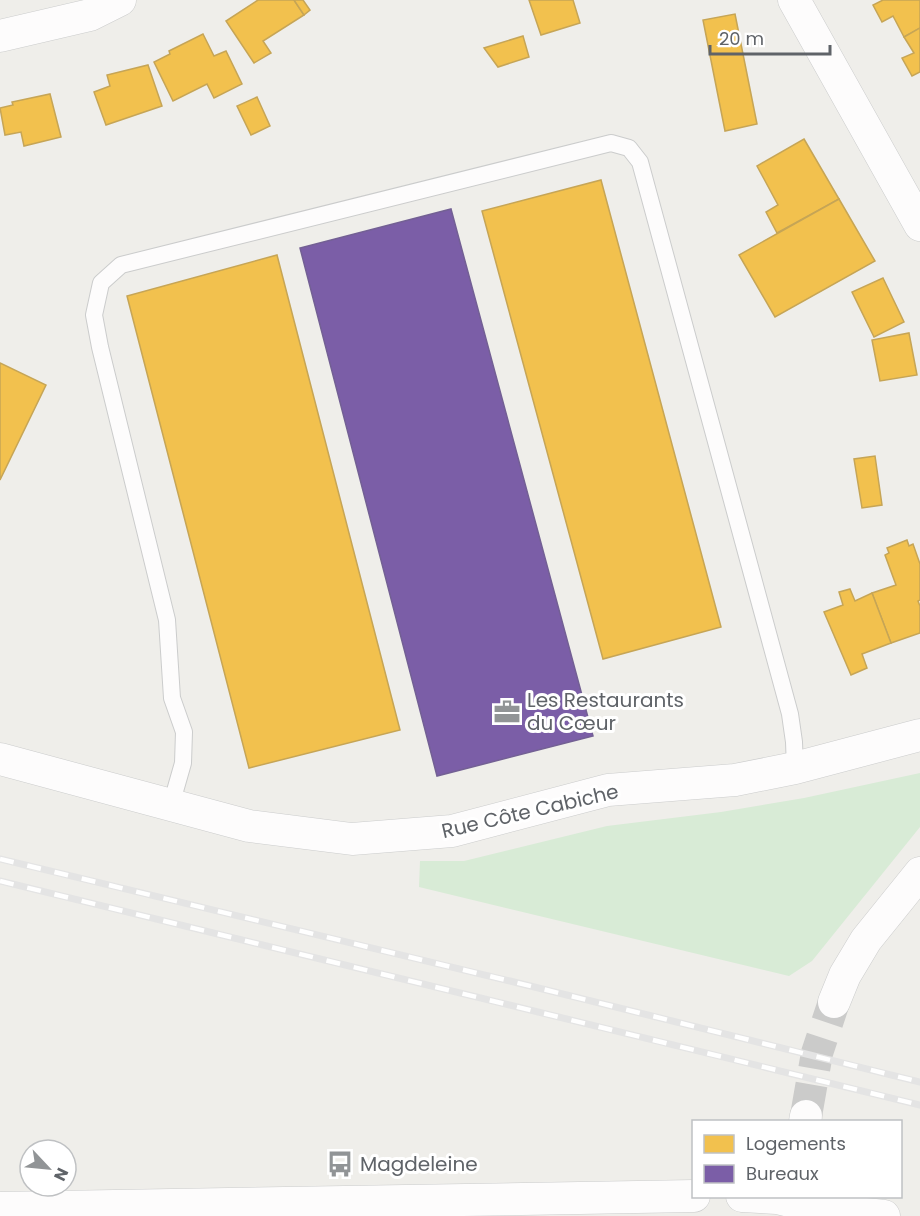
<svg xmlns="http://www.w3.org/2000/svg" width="920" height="1216" font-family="Poppins,sans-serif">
<rect width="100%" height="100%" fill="#efeeea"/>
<polygon fill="#d8ebd6" points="920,773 920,827 812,961 789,976 419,887 420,861 464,861 607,826 721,812 804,798"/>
<g fill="#f2c14e" stroke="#c6a556" stroke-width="1.5">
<polygon points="258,0 294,0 304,15 263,41 271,53 254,63 226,21"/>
<polygon points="294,0 303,0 310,10 304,15"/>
<polygon points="529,0 573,0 580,23 541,35"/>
<polygon points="883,0 920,0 920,28 904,37 893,16 882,22 873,5"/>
<polygon points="735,14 757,124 725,131 703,20"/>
<polygon points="920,28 920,72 912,76 902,58 914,53 904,37"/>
<polygon points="203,34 214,56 226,51 242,84 214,98 207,84 173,101 154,62 170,54 169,51"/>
<polygon points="523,36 529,57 498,67 484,48"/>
<polygon points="148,65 162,106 106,125 94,92 110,86 107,75"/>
<polygon points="50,94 61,137 24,146 21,132 5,135 0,108 13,105 12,102"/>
<polygon points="257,97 270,126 251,135 237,106"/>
<polygon points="804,139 839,199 777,233 766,212 778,205 757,166"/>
<polygon points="601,180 721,627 603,659 482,211"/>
<polygon points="839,199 875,261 775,317 739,255"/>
<polygon points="277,255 400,730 249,768 127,296"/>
<polygon points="883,278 904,322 874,337 852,292"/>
<polygon points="909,333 917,375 880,381 872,340"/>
<polygon points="0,363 46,385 0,480"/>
<polygon points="875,456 882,505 862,508 854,459"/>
<polygon points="907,540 909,546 913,544 920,564 920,600 918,601 920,606 920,633 891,643 872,593 896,585 885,555 889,553 887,548"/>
<polygon points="850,589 855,601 872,593 891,643 862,654 867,668 851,675 824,612 843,605 839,592"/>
</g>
<polygon fill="#7b5ea7" stroke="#736094" stroke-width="1.5" points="451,209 593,736 437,776 300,248"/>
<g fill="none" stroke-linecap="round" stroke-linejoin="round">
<polyline stroke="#cbcbca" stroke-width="32" stroke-dasharray="32 16" stroke-linecap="butt" points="806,1116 817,1053 834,1002"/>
<g stroke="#cbcccc" stroke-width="18">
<polyline id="lane" points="171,805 183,763 184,732 172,698 167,620 100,347 94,315 101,283 121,265 611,143 629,148 640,162 790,714 794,742 795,768"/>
</g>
<g stroke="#cbcccc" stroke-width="33">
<g id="street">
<polyline points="794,0 920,225"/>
<polyline points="0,36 90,15 120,0"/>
<polyline points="0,759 249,826 352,839 452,831 608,790 735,780 795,768 920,735"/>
<polyline points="834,1002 845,975 866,940 920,873"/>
<polyline points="805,1122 806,1116"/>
<polyline points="742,1196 777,1198 828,1210 884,1216"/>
<polyline points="0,1208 694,1196"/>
</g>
</g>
<use href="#lane" stroke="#fdfcfc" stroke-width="16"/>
<use href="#street" stroke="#fdfcfc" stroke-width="32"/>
<g stroke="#e4e4e4" stroke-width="7">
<g id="rail">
<polyline points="0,859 510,981 920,1082"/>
<polyline points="0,881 920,1105"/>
</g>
</g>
<use href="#rail" stroke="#fff" stroke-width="4.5" stroke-dasharray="14" stroke-linecap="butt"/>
</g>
<defs>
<g id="office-bare" transform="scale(2.07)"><path d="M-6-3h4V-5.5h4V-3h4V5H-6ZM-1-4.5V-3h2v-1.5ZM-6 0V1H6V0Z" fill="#919496" stroke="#fff" stroke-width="2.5" paint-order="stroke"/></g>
<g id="bus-bare" transform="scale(2.07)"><path d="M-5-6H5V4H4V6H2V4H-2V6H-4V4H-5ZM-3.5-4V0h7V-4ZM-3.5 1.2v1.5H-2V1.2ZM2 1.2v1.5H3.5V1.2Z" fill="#919496" stroke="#fff" stroke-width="2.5" paint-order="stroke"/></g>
</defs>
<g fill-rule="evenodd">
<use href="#office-bare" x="507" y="712"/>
<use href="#bus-bare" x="340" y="1164"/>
</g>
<g text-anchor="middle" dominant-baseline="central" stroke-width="6" stroke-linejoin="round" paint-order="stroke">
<g font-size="20" fill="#5f6368" stroke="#fff" text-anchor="start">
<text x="527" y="700">Les Restaurants<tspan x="527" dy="23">du Cœur</tspan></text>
<text x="360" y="1164">Magdeleine</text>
</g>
<g font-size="20" fill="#5f6368" stroke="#fff">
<text transform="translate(530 811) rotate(-13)">Rue Côte Cabiche</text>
</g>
</g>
<rect x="692" y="1120" width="210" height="78" fill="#ffffff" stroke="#bfc1c3" stroke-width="1.5"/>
<rect x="704" y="1135" width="30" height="18" fill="#f2c14e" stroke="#bfc1c3" stroke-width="1.5"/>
<text x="746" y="1150" font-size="18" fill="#5f6368">Logements</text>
<rect x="704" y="1165" width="30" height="18" fill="#7b5ea7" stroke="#bfc1c3" stroke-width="1.5"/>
<text x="746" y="1180" font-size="18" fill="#5f6368">Bureaux</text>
<g transform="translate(48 1168) rotate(116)"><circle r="28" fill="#ffffff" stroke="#bfc1c3" stroke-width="1.5"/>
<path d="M0-4.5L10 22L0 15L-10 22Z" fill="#919496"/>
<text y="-9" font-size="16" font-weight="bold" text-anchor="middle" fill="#5f6368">N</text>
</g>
<path d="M710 45v9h120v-9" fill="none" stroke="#5f6368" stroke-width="3"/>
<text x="719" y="45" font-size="18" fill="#5f6368" stroke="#ffffff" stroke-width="4.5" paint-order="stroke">20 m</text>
</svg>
